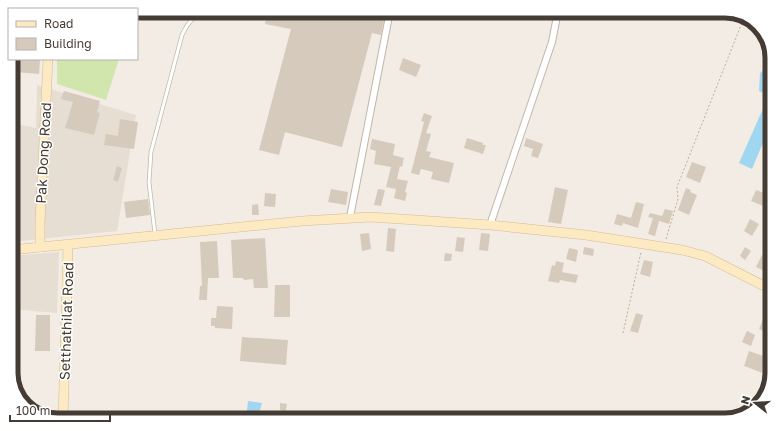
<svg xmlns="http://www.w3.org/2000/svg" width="783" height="431" font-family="'Golos Text',sans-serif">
<rect width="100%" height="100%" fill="#f2ece4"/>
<g fill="#e6ded2">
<polygon points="37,85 136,115 117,231 11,242 11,123 36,128"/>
<polygon points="59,252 57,313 11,309 11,256"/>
</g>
<polygon fill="#d1e6ad" points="57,59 119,59 106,100 57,84"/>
<g fill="#a0d6ef">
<polygon points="772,60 772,96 771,97 759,91 760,73 769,65"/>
<polygon points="765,104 772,108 772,121 752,169 739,163"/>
<polygon points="248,401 262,403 257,420 246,420"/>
</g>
<g fill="#d6cabd">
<polygon points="267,11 368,11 385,15 381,35 372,33 342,147 285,132 279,155 259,150 291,29 265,24"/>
<polygon points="403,58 421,65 416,77 399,70"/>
<polygon points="19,59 40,59 39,74 15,72"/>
<polygon points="64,91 100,101 97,112 100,113 94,135 65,128 73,102 61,99"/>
<polygon points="424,113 432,116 426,133 431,134 426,151 431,152 429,157 454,163 449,183 431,179 433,172 421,169 419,175 411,173 424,122 421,121"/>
<polygon points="120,119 138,122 134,149 104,145 106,134 118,136"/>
<polygon points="467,138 483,143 483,145 486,145 483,154 464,148"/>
<polygon points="526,138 543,144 538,158 531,156 533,149 524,146"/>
<polygon points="372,139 395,144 393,155 404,158 402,167 400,166 397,179 408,181 405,192 407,193 405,201 394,198 396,189 386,187 391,167 374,164 376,151 370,149"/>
<polygon points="692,162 706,167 700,183 686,177"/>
<polygon points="117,166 122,168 118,182 113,180"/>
<polygon points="555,187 568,190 561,224 548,222"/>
<polygon points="686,188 691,190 690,192 697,195 689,215 678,210"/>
<polygon points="331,189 348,192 346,205 328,202"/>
<polygon points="378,189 385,190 381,206 374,205"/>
<polygon points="756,190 772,196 772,224 769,230 763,228 771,209 751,201"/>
<polygon points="265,193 276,194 275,207 264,206"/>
<polygon points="148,199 150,215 126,218 124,202"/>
<polygon points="636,202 644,204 638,228 623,223 622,226 614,224 617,214 631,218"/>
<polygon points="258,204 259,215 252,215 252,205"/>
<polygon points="665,209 673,211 669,224 659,221 655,236 648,234 653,218 648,217 650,213 662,216"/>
<polygon points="750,219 759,224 752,236 744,231"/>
<polygon points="388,228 396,229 394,252 386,251"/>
<polygon points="369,233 371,249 362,251 360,234"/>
<polygon points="481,233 490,234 488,251 479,250"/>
<polygon points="457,237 465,238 463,252 455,251"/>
<polygon points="265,238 268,288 254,288 253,279 244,280 243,278 233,278 231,240"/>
<polygon points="217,241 219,278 208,278 207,300 199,300 200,286 202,286 200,242"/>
<polygon points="584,247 594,249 593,256 583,254"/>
<polygon points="745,247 751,251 745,260 740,256"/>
<polygon points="569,248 578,250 576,262 566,259"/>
<polygon points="445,253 452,254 451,261 444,261"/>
<polygon points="762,255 772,259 766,272 756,267"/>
<polygon points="644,260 653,262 650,277 640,274"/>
<polygon points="556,261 564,263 562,272 578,275 576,283 560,280 559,283 548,281 552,265 555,266"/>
<polygon points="275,285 290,285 290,317 274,317"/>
<polygon points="772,296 772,325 769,333 759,329 766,312 765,311"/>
<polygon points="217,306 233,307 232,329 215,328 215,326 211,326 211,318 216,318"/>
<polygon points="636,313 643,315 638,333 630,331"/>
<polygon points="36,315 50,315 50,351 35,351"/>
<polygon points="747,331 755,335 751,346 742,342"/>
<polygon points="242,337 288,340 286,365 240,361"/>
<polygon points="749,351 772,359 771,376 744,366"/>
<polygon points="745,398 760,403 749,414 739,416"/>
<polygon points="280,403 287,404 286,411 280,410"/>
<polygon points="697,413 714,419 714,420 695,420"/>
</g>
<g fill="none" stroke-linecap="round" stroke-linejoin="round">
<g stroke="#c0b6aa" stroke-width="4.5">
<path id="lane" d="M155,234L149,182L151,152L182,35C189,20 195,14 212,11"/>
</g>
<g stroke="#c0b6aa" stroke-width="8">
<g id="street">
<polyline points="350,217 390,11"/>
<polyline points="490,225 552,42 558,11"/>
</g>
</g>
<g stroke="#d2bc94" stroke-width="10">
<g id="secondary">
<polyline points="40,247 40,222 48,59"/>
<polyline points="11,250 302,221 371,217 490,225 586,235 682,250 705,256 772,290"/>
<polyline points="63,420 68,245"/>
</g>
</g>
<g stroke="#bfae98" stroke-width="1" stroke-dasharray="2 2" stroke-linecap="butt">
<polyline points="666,239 678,199 677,187 743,20"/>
<polyline points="623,333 641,252"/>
</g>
<use href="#lane" stroke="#fff" stroke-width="3"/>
<use href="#street" stroke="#fff" stroke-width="6"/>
<use href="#secondary" stroke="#feeac2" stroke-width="9"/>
</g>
<g text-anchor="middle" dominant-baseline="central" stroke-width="3" stroke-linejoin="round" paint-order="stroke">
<g font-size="14" fill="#443c34" stroke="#fff">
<text transform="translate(43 153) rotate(-87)">Pak Dong Road</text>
<text transform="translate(66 321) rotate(-88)">Setthathilat Road</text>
</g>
</g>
<path d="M0 0H783V431H0ZM58 18H725A40 40 0 0 1 765 58V373A40 40 0 0 1 725 413H58A40 40 0 0 1 18 373V58A40 40 0 0 1 58 18Z" fill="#fff" fill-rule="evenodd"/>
<path fill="none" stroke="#443c34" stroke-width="5" d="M58 18H725A40 40 0 0 1 765 58V373A40 40 0 0 1 725 413H58A40 40 0 0 1 18 373V58A40 40 0 0 1 58 18Z"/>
<rect x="8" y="8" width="130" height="52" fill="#ffffff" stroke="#b4b1ae"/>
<rect x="16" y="21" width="20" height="6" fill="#feeac2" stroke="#b4b1ae"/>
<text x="44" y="28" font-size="12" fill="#443c34">Road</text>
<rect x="16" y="38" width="20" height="12" fill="#d6cabd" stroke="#b4b1ae"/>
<text x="44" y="48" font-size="12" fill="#443c34">Building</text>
<g transform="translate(755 403) rotate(287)" stroke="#ffffff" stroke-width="3" paint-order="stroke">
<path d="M0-3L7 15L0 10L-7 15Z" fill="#443c34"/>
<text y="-6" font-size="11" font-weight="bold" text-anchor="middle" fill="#443c34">N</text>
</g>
<path d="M10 415v6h100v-6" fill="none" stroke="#443c34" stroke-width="2"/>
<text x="16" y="415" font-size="12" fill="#443c34" stroke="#ffffff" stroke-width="3" paint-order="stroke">100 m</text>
</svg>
